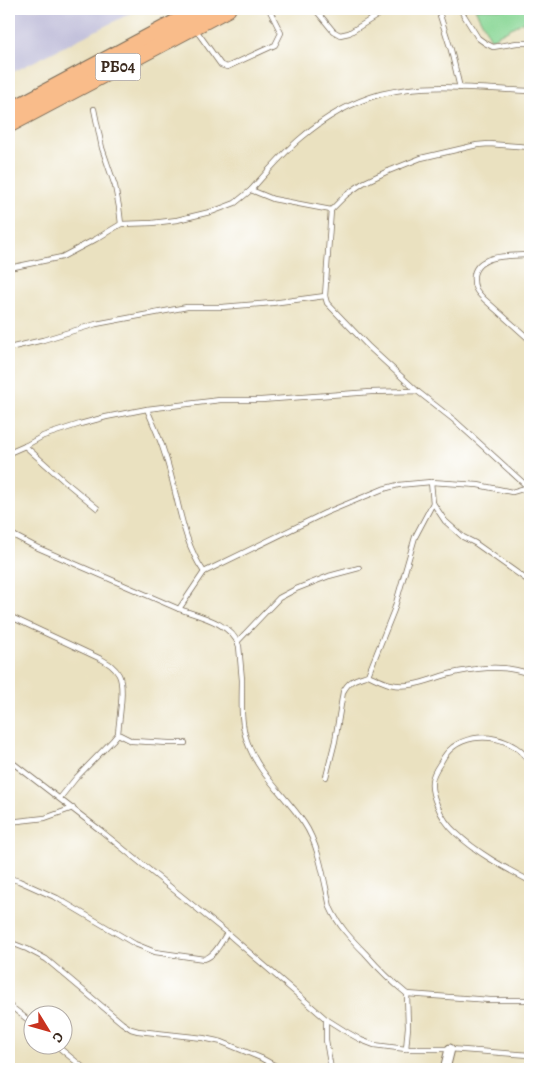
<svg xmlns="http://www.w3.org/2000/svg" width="539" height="1078" font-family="Alegreya,serif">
<rect width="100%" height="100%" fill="#fff"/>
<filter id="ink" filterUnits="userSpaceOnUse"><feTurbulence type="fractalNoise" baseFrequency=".02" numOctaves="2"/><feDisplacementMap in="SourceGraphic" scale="10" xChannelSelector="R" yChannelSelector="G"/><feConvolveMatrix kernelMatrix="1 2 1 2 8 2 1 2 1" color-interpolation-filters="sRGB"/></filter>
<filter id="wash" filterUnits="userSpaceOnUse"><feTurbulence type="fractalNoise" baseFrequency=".0096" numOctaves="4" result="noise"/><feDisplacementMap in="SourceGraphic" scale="20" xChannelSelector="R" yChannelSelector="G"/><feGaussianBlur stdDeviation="1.12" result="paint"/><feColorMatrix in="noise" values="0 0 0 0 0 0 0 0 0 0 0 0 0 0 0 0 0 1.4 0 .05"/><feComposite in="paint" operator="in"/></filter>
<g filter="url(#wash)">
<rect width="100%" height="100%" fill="#eae1c0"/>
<polygon fill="#c3c1db" points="9,9 139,9 9,74"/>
<polygon fill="#8ad796" stroke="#62805a" points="475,9 530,9 530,18 491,39"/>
</g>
<g filter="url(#ink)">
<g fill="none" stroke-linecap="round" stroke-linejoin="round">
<g stroke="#786a57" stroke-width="6">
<g id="lane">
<polyline points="315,9 333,31 340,35 349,33 386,10"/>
<polyline points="438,9 451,50 460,88"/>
<polyline points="460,9 478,38 485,43 493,47 517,43 530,43"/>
<polyline points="196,30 221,65 227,67 275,45 281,33 269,9"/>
<polyline points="94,109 102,148 115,186 119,207 121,224"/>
<path d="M331,210L273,199L251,190C267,172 283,153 301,138C324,118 352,102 381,94C426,82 484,89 530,91"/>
<path d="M530,255C514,256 478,253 474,275C473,287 476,291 484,299L530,340"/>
<polyline points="9,268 62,257 96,239 121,224 152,223 177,220 214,211 235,203 251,190"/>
<polyline points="9,348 43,340 96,324 187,307 222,307 272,303 325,296"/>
<polyline points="417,391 369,347 327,303 325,296 331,210 346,195 363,183 386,172 421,158 477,145 489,144 530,147"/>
<path d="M147,409C153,424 160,438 164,452C178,491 180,538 204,572"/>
<polyline points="25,446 63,480 97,508"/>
<polyline points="9,453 25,446 43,436 80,424 106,417 147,409 220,400 261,400 371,392 417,391 454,420 530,489"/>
<polyline points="431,482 433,503 445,521 463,537 475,543 530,582"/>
<polyline points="9,533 36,547 179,609"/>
<path d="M9,616L101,659C108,663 115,667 119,675C125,687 119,719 118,734L113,740L76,778L60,798"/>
<polyline points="238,641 279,598 296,589 329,576 359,568"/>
<polyline points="368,675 394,610 415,537 433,503"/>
<polyline points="118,734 132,741 169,743 185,743"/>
<polyline points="9,760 100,830 227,933 326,1019 345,1031 361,1040 374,1045 406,1049 450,1049 530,1055"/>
<path d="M530,763C517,738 477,729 453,747C448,751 444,756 441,762C437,768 432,775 432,782C431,790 434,798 437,805C441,815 448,826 456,833C477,853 505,868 530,881"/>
<path d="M326,777L335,741L343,692C350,679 356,679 368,675C375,678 382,682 390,684C413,690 435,676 458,672C485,667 504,665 530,674"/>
<polyline points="9,822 45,818 73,808"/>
<path d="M9,878L19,881L57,898L135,944L155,952L204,959C215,956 221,942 227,933"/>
<polyline points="9,942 27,949 46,959 122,1023 131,1029 138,1031 203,1038 222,1042 261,1058 281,1069"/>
<polyline points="407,994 490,1000 530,1000"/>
<polyline points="9,1005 32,1023"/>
<polyline points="326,1019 326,1040 331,1069"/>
<polyline points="57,1046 85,1069"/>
<path d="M406,1049L408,1027L407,994C392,982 378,968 365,953C351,939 338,925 330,907C324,880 319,845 304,823C285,795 258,774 247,741C240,722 242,700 242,680C241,669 240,657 239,646C232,623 199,616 179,609L204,572L325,513L383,489L398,485L431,482L478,485L512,492L529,487"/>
</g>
</g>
<g stroke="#786a57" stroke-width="11">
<polyline id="street" points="445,1069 450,1049"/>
</g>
<g stroke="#786a57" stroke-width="17">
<g id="highway">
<polyline points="9,111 200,9"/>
<polyline points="9,125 228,9"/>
</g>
</g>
<use href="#lane" stroke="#fff" stroke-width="4.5"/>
<use href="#street" stroke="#fff" stroke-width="9"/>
<use href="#highway" stroke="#f9bc8a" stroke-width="15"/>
</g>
</g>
<g text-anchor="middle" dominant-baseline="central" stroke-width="4.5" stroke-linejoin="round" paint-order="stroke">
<rect fill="#fff" stroke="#766a62" stroke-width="1" x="95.5" y="53.5" width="45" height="27" rx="4"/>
<g font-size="16" font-weight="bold" fill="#3b2a1e">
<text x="118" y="67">РБ04</text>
</g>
</g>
<rect width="539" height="1078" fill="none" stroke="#fff" stroke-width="30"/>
<g transform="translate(48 1030) rotate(127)"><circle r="24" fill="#ffffff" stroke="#b1aaa5"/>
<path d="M0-4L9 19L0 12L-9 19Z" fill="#c8321e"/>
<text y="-8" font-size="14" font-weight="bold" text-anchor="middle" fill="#3b2a1e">С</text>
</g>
</svg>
